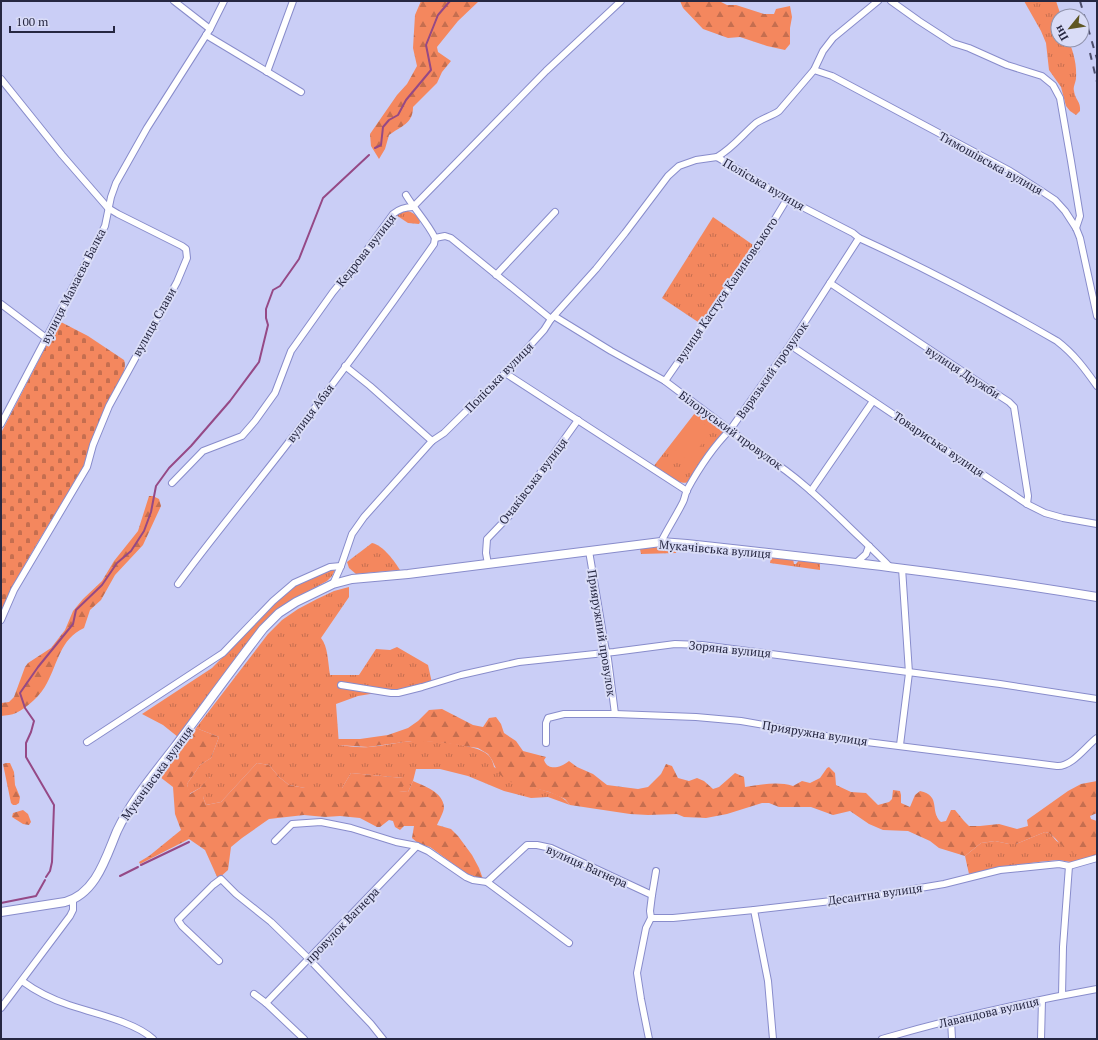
<svg xmlns="http://www.w3.org/2000/svg" width="1098" height="1040" font-family="'PT Serif',serif">
<defs>
<pattern id="grass-tufts" width="24" height="20" patternUnits="userSpaceOnUse"><rect width="24" height="20" fill="#f4875e"/><path d="M3 7l-1-3M5 7V3M7 7l1-3M15 17l-1-3M17 17v-4M19 17l1-3" fill="none" stroke="#c56e4f"/></pattern>
<pattern id="forest-firs" width="22" height="20" patternUnits="userSpaceOnUse"><rect width="22" height="20" fill="#f4875e"/><path d="M5 1l3.5 6h-7zM16 11l3.5 6h-7z" fill="#c56e4f"/></pattern>
<pattern id="cemetery-stones" width="16" height="16" patternUnits="userSpaceOnUse"><rect width="16" height="16" fill="#f4875e"/><path d="M2 7V4a2 2 0 0 1 4 0v3zM10 15v-3a2 2 0 0 1 4 0v3z" fill="#c56e4f"/></pattern>
</defs>
<rect width="100%" height="100%" fill="#cacef6"/>
<g fill="url(#grass-tufts)">
<path d="M1024,1H1056L1061,16H1058V40H1068C1074,52 1077,66 1076,79C1075,84 1073,87 1074,91C1075,100 1081,101 1080,111L1076,115L1070,111L1066,106L1061,87L1049,70L1046,43L1041,31Z"/>
<path d="M403,210C411,211 417,214 420,222L419,224L408,223L396,215Z"/>
<polygon points="713,217 756,247 701,324 662,298"/>
<path d="M698,409L724,429V433L690,481C679,488 663,473 653,467Z"/>
<path d="M372,543C383,545 395,562 400,570L356,574L349,568L347,562Z"/>
<polygon points="661,546 675,547 677,548 676,553 641,554 640,549"/>
<polygon points="771,557 793,559 794,564 796,564 799,560 820,562 820,570 770,563"/>
<polygon points="331,569 335,570 332,576 327,581 294,599 261,627 239,653 217,685 178,737 163,725 142,714 212,668 287,592 296,585"/>
<path d="M349,587V597L321,638C328,646 328,663 330,675H359L376,649L390,650L397,647L428,665L432,683L398,691L376,693L358,696L336,704L339,745C349,746 359,748 369,747C384,746 398,742 412,741C429,740 474,744 487,754C491,757 493,762 494,767C504,773 514,780 524,784C540,791 559,791 570,805L548,797L531,798L504,791L468,776L440,769H416L413,781L408,792L398,791L403,778L351,773L342,788H305L289,785L279,777L269,765L257,763L221,802L206,805L203,797L210,777L200,788L189,794L187,784L200,765L211,758L219,737L196,728L268,634L282,620L298,609L317,599L334,591Z"/>
<path d="M1045,832C1053,833 1053,839 1058,842C1067,846 1088,851 1097,850V856L1071,862L1058,860L1038,862L997,868L969,874L965,856L981,843L995,841L1009,844H1016Z"/>
</g>
<g fill="url(#forest-firs)">
<path d="M421,1H479L458,21L437,47L438,52L451,61L442,72L437,83L413,107C413,124 401,126 389,135L385,149L379,159L371,146L370,134L397,95L407,84L417,66L413,48L415,15Z"/>
<polygon points="680,1 719,1 727,5 736,5 764,14 774,14 776,9 790,6 792,17 790,28 790,44 785,50 767,46 740,37 728,38 703,29 683,8"/>
<path d="M149,496H153L159,499L161,506L143,545L115,575L101,600L90,610L84,628C60,639 58,663 47,683C41,695 28,707 16,713C12,715 6,715 1,716V703L9,702L14,697L25,667L28,663L51,648L65,630L73,611L83,599L102,581L114,561L138,531Z"/>
<path d="M442,709L473,725L483,727L489,718L496,717L501,724L504,733L516,741L523,751L546,757L544,760C548,772 562,767 569,761L577,767L593,774L607,785L638,789L648,787L661,774L666,764L672,766L678,778L689,781L697,778L704,781L713,789L719,787L735,773L744,777L745,787C761,785 777,781 793,786L802,781L810,783L820,778L827,768L829,767L835,773L836,785L851,792L866,793L878,805L889,802L892,799L893,790L900,791L901,795V803L910,807L915,795L920,791C942,796 929,811 941,822L946,821L951,810H955L964,821L969,826H980L999,824L1017,829L1028,826L1027,820L1068,791L1081,784L1097,781V813L1090,816L1091,819L1097,821V850C1090,851 1081,854 1074,853C1061,850 1055,833 1045,832L1016,844H1009L995,841L981,843L965,856L939,848L930,841L908,831L883,830L869,824L850,811L833,815L811,807H779L769,803H762L727,814L706,818L684,817L677,814L648,815L630,814L570,805L565,799L549,792L507,781L498,773L492,760L488,754L478,748L445,743L422,741H411L368,747L338,745V739H360L388,735L408,728L418,721L429,710Z"/>
<path d="M196,728L219,737L211,758L200,765L187,784L190,794L200,788L209,777L215,784L203,797L206,805L221,802L257,763L269,765L279,777L289,785L305,788H342L351,773L403,778L407,782L399,791L408,792L413,781C424,786 443,792 444,807C444,812 439,820 437,825L451,829L458,836L472,855L479,868L483,879L467,874L430,847L419,844L412,838L414,826H404L400,830L395,827L393,821L389,820L380,827H377L360,818L340,816L325,817L304,815L269,819L242,838L231,847L228,870L218,879L205,850L189,839L140,864L139,862L149,856L181,830L175,814L173,787L160,777Z"/>
<polygon points="6,763 10,763 14,772 15,785 20,797 19,803 16,805 13,805 11,803 3,764"/>
<polygon points="23,810 28,814 31,822 29,825 23,824 12,817 13,813"/>
</g>
<path fill="url(#cemetery-stones)" d="M59,321L88,336L124,360C129,371 112,394 107,404C99,424 94,449 83,467C56,515 23,561 1,613V433Z"/>
<polygon fill="#f4875e" points="694,416 712,430 689,461 671,447"/>
<g fill="none" stroke-linecap="round" stroke-linejoin="round">
<g stroke="#954986" stroke-width="2">
<polyline points="375,148 381,145 383,127 389,120 398,115 406,100 431,70 426,45 438,15 450,1"/>
<polyline points="141,865 189,842"/>
<polyline points="120,876 138,867"/>
<polyline points="46,877 50,871 52,862 54,805 26,757 26,743 31,732 34,721 25,708 20,693 38,667 73,624 76,610 102,585 117,563 131,551 144,531 151,512 156,486 169,468 191,446 230,401 259,362 268,325 266,318 266,309 273,290 280,286 299,259 323,198 369,155"/>
<polyline points="1,903 36,896 45,880"/>
</g>
<g stroke="#888ccb" stroke-width="8">
<g id="street">
<polyline points="174,1 210,29"/>
<polyline points="891,1 919,21 953,43 969,48 1007,65 1042,76 1053,85 1060,98 1071,161 1080,216 1076,228"/>
<polyline points="206,35 301,92"/>
<polyline points="814,70 832,76 1010,171 1043,192 1055,200 1065,211 1076,228 1080,238 1097,316"/>
<polyline points="267,72 293,1"/>
<polyline points="1,79 62,155 108,208 118,214 182,246 186,249 187,258 177,282 109,406 93,445 87,467 14,590 1,620"/>
<path d="M717,157C733,148 743,134 756,123C763,118 772,116 779,111L814,70L823,51L833,38L878,1"/>
<path d="M406,195C415,210 427,222 435,238L445,236L451,238L551,319"/>
<polyline points="496,275 555,212"/>
<polyline points="830,283 983,385 1009,402 1014,407 1028,496 1027,504"/>
<polyline points="1,304 46,338"/>
<path d="M554,316L611,351L665,381L766,457C795,475 819,498 844,522C859,537 875,551 890,567"/>
<polyline points="790,345 1027,504 1045,513 1063,518 1097,524"/>
<polyline points="345,366 370,386 432,441"/>
<polyline points="505,373 687,491"/>
<polyline points="665,381 758,247 787,199"/>
<polyline points="1,424 105,226 111,197 116,183 147,128 210,29 224,1"/>
<path d="M172,483L203,451L242,436L255,421L275,393L291,351L333,292L361,258L393,214C399,209 405,207 413,207L546,71L621,1"/>
<polyline points="811,491 873,401"/>
<path d="M661,542C668,528 676,516 683,502C685,498 685,494 687,490C698,470 714,446 730,430L790,345L859,238"/>
<polyline points="589,551 605,646 608,659 615,714"/>
<polyline points="856,563 866,554 869,546"/>
<polyline points="488,564 486,553 487,539 511,514 578,420"/>
<path d="M178,584C213,536 252,490 288,443C338,378 387,311 434,244L435,238"/>
<path d="M333,584L341,566L352,534L364,517L432,441L444,433L505,373L544,330L551,319L596,269L625,233L668,176L679,166L696,160L717,157L787,199L853,233L859,238C927,269 993,304 1057,341C1074,354 1085,369 1097,386"/>
<polyline points="341,685 391,693 398,693 422,687 461,675 519,662 614,652 675,644 702,645 1000,684 1097,699"/>
<polyline points="87,742 223,653 273,601 294,583 330,567 341,566"/>
<path d="M546,743V723L548,718L564,714H615L696,717L741,721L843,739L1057,766C1072,767 1086,746 1097,738"/>
<polyline points="900,745 909,673 902,568"/>
<polyline points="275,841 292,824 321,822 351,828 396,842 417,846 428,851 466,877 473,880 487,882 569,943"/>
<polyline points="487,882 527,845 537,845 551,848 652,895"/>
<polyline points="754,910 768,981 773,1039"/>
<polyline points="651,918 673,918 754,910 866,897 944,884 1000,870 1059,864 1069,866 1097,858"/>
<polyline points="219,961 182,926 178,920 213,885 221,879 236,894 271,922 309,959 371,1024 383,1039"/>
<path d="M22,981C37,992 51,999 69,1005C93,1013 135,1022 153,1039"/>
<polyline points="254,994 266,1003 304,1039"/>
<polyline points="1062,995 1063,947 1069,866"/>
<polyline points="266,1003 417,846"/>
<polyline points="1,1008 70,916 73,910 73,900"/>
<polyline points="951,1020 952,1039"/>
<polyline points="649,1039 641,999 637,973 646,928 651,918 650,911 652,895 656,871"/>
<path d="M882,1039C953,1018 1025,1002 1097,989"/>
<polyline points="1041,1039 1042,1000"/>
</g>
</g>
<g stroke="#888ccb" stroke-width="10">
<path id="secondary" d="M1,912L65,902C96,894 106,857 117,831C131,801 154,774 174,748C204,708 233,668 263,629L279,613L296,602L333,584L352,579L408,574L661,542L687,544C824,559 961,574 1097,597"/>
</g>
<use href="#street" stroke="#fff" stroke-width="6"/>
<use href="#secondary" stroke="#fff" stroke-width="8"/>
<g stroke="#4d4e6c" stroke-width="2" stroke-dasharray="7 7" stroke-linecap="butt">
<polyline points="1080,1 1097,59"/>
<polyline points="1090,53 1097,82"/>
</g>
</g>
<g text-anchor="middle" dominant-baseline="central" stroke-width="4" stroke-linejoin="round" paint-order="stroke">
<g font-size="12" fill="#262741" stroke="#d9dcf7">
<text transform="translate(991 163) rotate(29)">Тимошівська вулиця</text>
<text transform="translate(764 184) rotate(30)">Поліська вулиця</text>
<text transform="translate(366 250) rotate(-52)">Кедрова вулиця</text>
<text transform="translate(73 286) rotate(-63)">вулиця Мамаєва Балка</text>
<text transform="translate(726 290) rotate(-56)">вулиця Кастуся Калиновського</text>
<text transform="translate(154 322) rotate(-61)">вулиця Слави</text>
<text transform="translate(772 370) rotate(-55)">Варязький провулок</text>
<text transform="translate(963 372) rotate(33)">вулиця Дружби</text>
<text transform="translate(499 377) rotate(-46)">Поліська вулиця</text>
<text transform="translate(310 413) rotate(-53)">вулиця Абая</text>
<text transform="translate(731 430) rotate(36)">Білоруський провулок</text>
<text transform="translate(939 444) rotate(34)">Товариська вулиця</text>
<text transform="translate(533 481) rotate(-53)">Очаківська вулиця</text>
<text transform="translate(715 549) rotate(5)">Мукачівська вулиця</text>
<text transform="translate(602 633) rotate(81)">Прияружний провулок</text>
<text transform="translate(730 649) rotate(6)">Зоряна вулиця</text>
<text transform="translate(815 733) rotate(9)">Прияружна вулиця</text>
<text transform="translate(157 773) rotate(-54)">Мукачівська вулиця</text>
<text transform="translate(587 866) rotate(24)">вулиця Вагнера</text>
<text transform="translate(875 894) rotate(-8)">Десантна вулиця</text>
<text transform="translate(342 925) rotate(-46)">провулок Вагнера</text>
<text transform="translate(989 1012) rotate(-13)">Лавандова вулиця</text>
</g>
</g>
<rect width="1098" height="1040" fill="none" stroke="#262741" stroke-width="4"/>
<g transform="translate(1070 28) rotate(240)"><circle r="19" fill="#d9dcf7" stroke="#9194ae"/>
<path d="M0-3L7 15L0 10L-7 15Z" fill="#5f5724"/>
<text y="-6" font-size="11" font-weight="bold" text-anchor="middle" fill="#262741">Пн</text>
</g>
<path d="M10 26v6h104v-6" fill="none" stroke="#262741" stroke-width="2"/>
<text x="16" y="26" font-size="12" fill="#262741" stroke="#d9dcf7" stroke-width="3" paint-order="stroke">100 m</text>
</svg>
